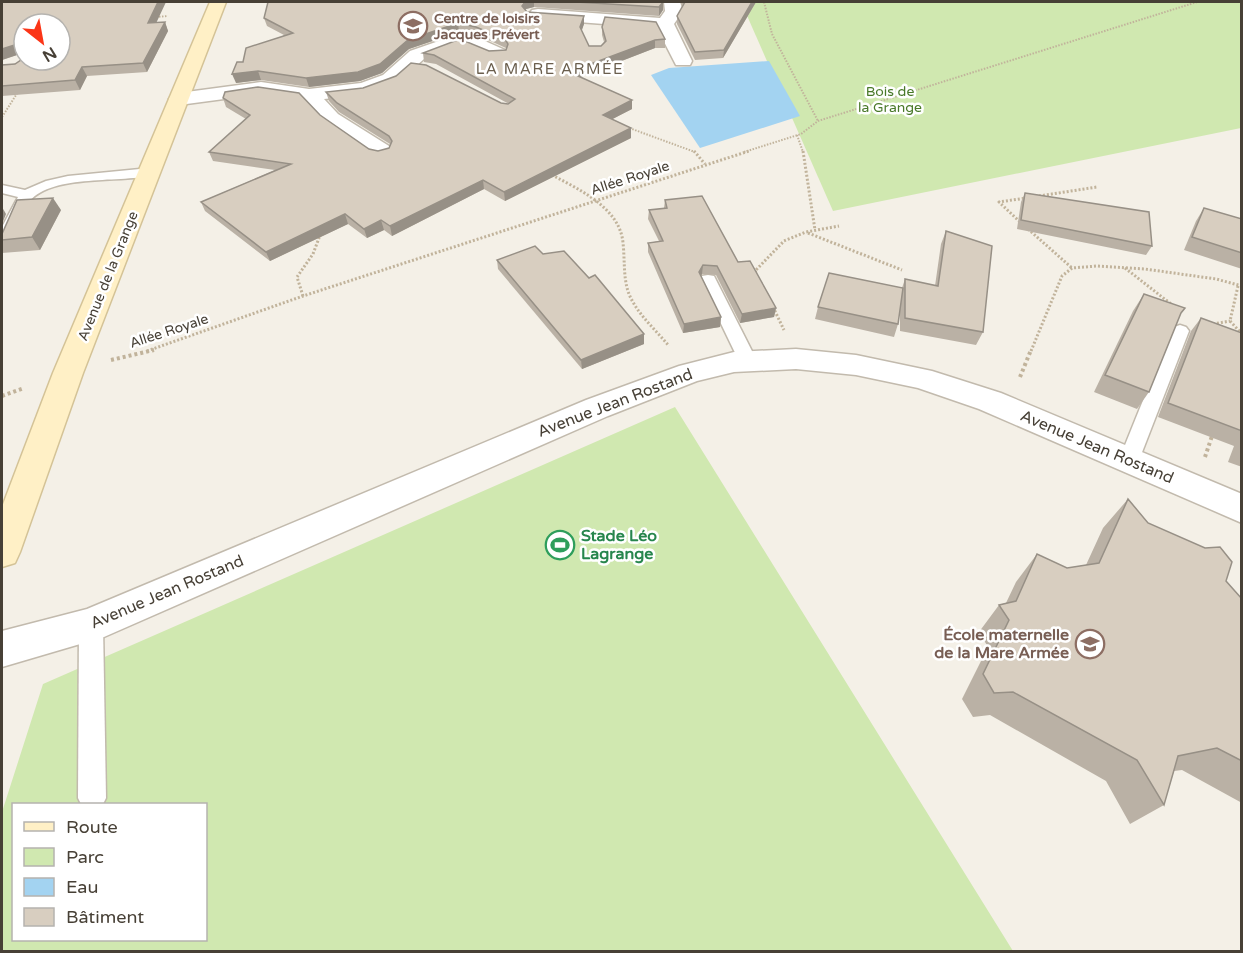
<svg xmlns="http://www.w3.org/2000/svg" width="1243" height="953" font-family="'Varela Round',sans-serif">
<rect width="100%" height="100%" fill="#f4f0e7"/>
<g fill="#d0e8b0" fill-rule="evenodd">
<polygon points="741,2 1241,2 1241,128 833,211"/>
<path d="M675,407L1013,951L2,952V812L43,684ZM14,804H206V940H14Z"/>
</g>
<polygon fill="#a3d3f1" points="769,61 800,116 700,148 651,75 669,68"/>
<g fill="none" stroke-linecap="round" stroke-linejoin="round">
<g stroke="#c2baad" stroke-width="3">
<g id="lane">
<path d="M150,168L157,172L155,175C123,183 52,174 30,201C21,213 16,230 10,243L8,246L2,248V227L18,197L2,193V185L25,190L46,181L68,176Z"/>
<polygon points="708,275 714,276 716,280 757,361 755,365 748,367 741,365 739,361 700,280 702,276"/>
<polygon points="1180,325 1186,327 1189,331 1139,460 1136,466 1129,468 1122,466 1119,460 1171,331 1174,327"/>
<polygon points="91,614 100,617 103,625 106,798 103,804 81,804 78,798 79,625 82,617"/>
</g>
</g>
<g stroke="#c2baad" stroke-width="3">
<g id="street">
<polygon points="664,2 680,2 683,11 674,24 692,61 690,65 676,65 657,28 538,19 532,18 529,14 532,10 538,9 660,18 665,11"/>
<polygon points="459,34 476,37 505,50 507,54 505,58 491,58 461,45 424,59 397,83 364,95 324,99 338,114 389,146 392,151 389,156 381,158 373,156 324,122 303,100 261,94 179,105 172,103 169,99 172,95 179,93 261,82 309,89 361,83 383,75 410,51"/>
<polygon points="796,349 856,355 932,371 1001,393 1242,494 1242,523 979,409 918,388 856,375 796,369 734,372 697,381 608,416 104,637 2,667 2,631 87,609 586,400 679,366 734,352"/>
</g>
</g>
<g stroke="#d4c397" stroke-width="3">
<polygon id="secondary" points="210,2 226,2 83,373 20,552 15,563 2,567 2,507 53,373"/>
</g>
<g stroke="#c1b39b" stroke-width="2" stroke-dasharray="1.5 1.5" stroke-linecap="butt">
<polyline points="764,2 772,34 818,121"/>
<polyline points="156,17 168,16"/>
<polyline points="2,117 18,92"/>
<polyline points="621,125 695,152"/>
<polyline points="797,135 803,152"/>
<polyline points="744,152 801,134 818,121 1197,2"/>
</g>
<g stroke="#c1b39b" stroke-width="3" stroke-dasharray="2 2" stroke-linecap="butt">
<polyline points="694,151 705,164"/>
<polyline points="803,151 815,230"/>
<path d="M552,175C580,190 620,208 623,243C625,261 623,278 629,294C637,314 656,330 669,346"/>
<polyline points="1039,196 1097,187"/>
<polyline points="1020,222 999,202 1026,198"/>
<polyline points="1028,229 1072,268"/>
<polyline points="808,233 902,270"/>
<polyline points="1125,268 1171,304"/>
<polyline points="756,273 755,271 784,241 806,232 839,226"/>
<polyline points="1238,286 1230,321 1242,334"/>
<polyline points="303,296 297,277 313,254 319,238 317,235"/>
<polyline points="773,307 784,330"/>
<polyline points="1213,324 1230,321"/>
<polyline points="147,351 303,296 749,151"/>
<polyline points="1031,351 1062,276 1072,268 1097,266 1145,269 1216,279 1242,286"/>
</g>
<g stroke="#c1b39b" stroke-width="4" stroke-dasharray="3 3" stroke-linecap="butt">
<polyline points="111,360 154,350"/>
<polyline points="1020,377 1031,350"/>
<polyline points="2,396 24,388"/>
<polyline points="1205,457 1213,433"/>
</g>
<use href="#lane" fill="#fff" fill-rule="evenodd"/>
<use href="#street" fill="#fff" fill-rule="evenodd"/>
<use href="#secondary" fill="#fff0c6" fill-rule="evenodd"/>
</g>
<g fill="#bab1a5">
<polygon points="2,2 156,23 165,22 168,31 147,72 87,76 80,90 2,96 2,65 60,60 24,24 24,54 23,53 2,60"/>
<polygon points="268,2 663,2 663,10 659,16 534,7 526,9 525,10 527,12 584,24 581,31 589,46 601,46 604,42 602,35 602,27 665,39 665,48 655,48 580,77 632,100 632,109 612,119 631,138 505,201 484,189 392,236 384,230 367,238 348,224 270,261 205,211 201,202 275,170 213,161 209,152 246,119 226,107 223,98 320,115 369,149 378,151 389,148 390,144 339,112 329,101 326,92 509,104 436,64 424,62 423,53 506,50 506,48 477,35 459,32 409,49 382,73 360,81 309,87 261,80 236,83 243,62 284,35 267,26 264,18"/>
<polygon points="681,2 756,2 723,58 695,60 677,24 677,16 683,6"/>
<polygon points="1025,193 1152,246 1146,255 1017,229 1021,202"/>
<polygon points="665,200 738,262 776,308 774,317 740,323 716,275 702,274 701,276 721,317 720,327 683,333 648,252 648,243 659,241 648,219 649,210 664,208"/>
<polygon points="1204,208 1242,219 1242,269 1184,250 1196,221"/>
<polygon points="61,210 40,250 2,253 2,234"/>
<polygon points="946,231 983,332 976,345 900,331 900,308 898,324 894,337 815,319 818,307 902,288 905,279 935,286 941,244"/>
<polygon points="543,254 589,278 644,334 644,344 582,369 498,269 497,260"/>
<polygon points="1144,294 1180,315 1149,392 1137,409 1094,392 1133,311"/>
<polygon points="1201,318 1242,333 1242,467 1228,462 1234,446 1158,417 1191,331"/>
<polygon points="1128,499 1148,523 1226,581 1242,599 1242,803 1182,770 1174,771 1164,805 1130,824 1106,781 990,715 973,717 962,699 988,647 979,632 999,605 1006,603 1016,582 1037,554 1067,568 1086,565 1103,528"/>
</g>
<g fill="#979086">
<polygon points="158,2 166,2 152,32 148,23"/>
<polygon points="525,2 534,2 534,7 526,9 523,14 522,6"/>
<polygon points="663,2 663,10 659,16 659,7"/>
<polygon points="752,2 756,2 723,58 724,50"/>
<polygon points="584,16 584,24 580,36 580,27"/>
<polygon points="165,22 168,31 147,72 143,63"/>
<polygon points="458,23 459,32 409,49 382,73 360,81 309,87 306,78 408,40"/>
<polygon points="655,40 655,48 570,81 569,72"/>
<polygon points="18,44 23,53 2,60 2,49"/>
<polygon points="82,67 87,76 80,90 75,80"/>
<polygon points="258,71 261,80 236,83 232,74"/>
<polygon points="632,100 632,109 603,124 603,115"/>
<polygon points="631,128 631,138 505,201 504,192"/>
<polygon points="483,180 484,189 392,236 390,226"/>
<polygon points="53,198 61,210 40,250 32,237"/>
<polygon points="2,207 6,214 2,224"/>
<polygon points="345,214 348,224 270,261 266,252"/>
<polygon points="381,220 384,230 367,238 364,229"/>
<polygon points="703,265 702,274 698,281 699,272"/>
<polygon points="776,308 774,317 740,323 742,314"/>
<polygon points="721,317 720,327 683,333 684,324"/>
<polygon points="644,334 644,344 582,369 581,360"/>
</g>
<g fill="#d8cec0" stroke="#979086" stroke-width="1.5">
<polygon points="2,2 158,2 148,23 165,22 143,63 82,67 75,80 2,86 2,65 15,64 24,58 24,60 60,60 60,24 24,24 24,49 21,49 18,44 2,49"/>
<polygon points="268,2 525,2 522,6 527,12 584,16 580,27 589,46 601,46 606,41 602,27 605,17 656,22 665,39 655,40 569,72 632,100 603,115 631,128 504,192 483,180 390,226 381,220 364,229 345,214 266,252 201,202 291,164 209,152 250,115 223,98 225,92 258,87 299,93 320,115 369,149 378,151 389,148 392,141 389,136 337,103 326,92 363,88 396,76 411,63 426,65 501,103 508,104 515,99 434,55 423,53 460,39 489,51 506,50 508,44 505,39 476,27 458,23 408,40 380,64 358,72 306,78 258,71 232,74 237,62 243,62 246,48 293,33 264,18"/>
<polygon points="576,2 663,2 659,7"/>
<polygon points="685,2 752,2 724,50 695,52 677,16"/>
<polygon points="1025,193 1149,212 1152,246 1021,220"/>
<polygon points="702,196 738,262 750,261 776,308 742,314 717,266 703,265 699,272 721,317 684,324 648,243 663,241 649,210 667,208 665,200"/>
<polygon points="53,198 32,237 2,240 2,234 17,200"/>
<polygon points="1204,208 1242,219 1242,253 1192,237"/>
<polygon points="946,231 992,246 983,332 905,318 905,279 938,286"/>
<polygon points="535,246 543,254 564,251 589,278 595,275 644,334 581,360 497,260"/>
<polygon points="829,273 903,288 898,324 818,307"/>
<polygon points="1144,294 1185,308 1181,313 1149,392 1105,375"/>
<polygon points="1201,318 1242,333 1242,431 1168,403"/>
<polygon points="1128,499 1148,523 1205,548 1220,547 1232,562 1226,581 1242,599 1242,761 1217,748 1178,756 1164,805 1137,760 1013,692 994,693 983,674 1009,620 999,605 1016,601 1037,554 1067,568 1099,563"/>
</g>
<defs>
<g id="school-ring" transform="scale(1.5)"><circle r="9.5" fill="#fff" stroke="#8d6e63" stroke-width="1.5"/><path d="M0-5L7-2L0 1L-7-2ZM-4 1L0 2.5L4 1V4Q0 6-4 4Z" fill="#8d6e63"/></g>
<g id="stadium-ring" transform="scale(1.5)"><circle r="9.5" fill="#fff" stroke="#2e9e5b" stroke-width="1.5"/><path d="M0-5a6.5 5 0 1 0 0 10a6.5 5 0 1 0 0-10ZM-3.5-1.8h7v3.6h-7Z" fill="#2e9e5b"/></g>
</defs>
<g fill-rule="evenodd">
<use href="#school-ring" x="413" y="26"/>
<use href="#stadium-ring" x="560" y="545"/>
<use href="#school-ring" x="1090" y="644"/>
</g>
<g text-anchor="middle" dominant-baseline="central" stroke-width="5" stroke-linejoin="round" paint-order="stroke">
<g font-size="14" font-weight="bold" fill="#785e54" stroke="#fff" text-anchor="start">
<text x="434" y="18">Centre de loisirs<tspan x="434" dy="16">Jacques Prévert</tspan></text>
</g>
<g font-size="14" fill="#497929" stroke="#fff">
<text x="890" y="91">Bois de<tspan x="890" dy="16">la Grange</tspan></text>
</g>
<g font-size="14" fill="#474036" stroke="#fff">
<text transform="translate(630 178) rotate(-18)">Allée Royale</text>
<text transform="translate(108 276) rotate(-68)">Avenue de la Grange</text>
<text transform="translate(169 331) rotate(-18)">Allée Royale</text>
</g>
<g font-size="15" letter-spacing="1.5" fill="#6a5e4d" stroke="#fff">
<text x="550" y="69">LA MARE ARMÉE</text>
</g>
<g font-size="16" fill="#474036" stroke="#fff">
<text transform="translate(615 403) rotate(-21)">Avenue Jean Rostand</text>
<text transform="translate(1097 447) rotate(23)">Avenue Jean Rostand</text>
<text transform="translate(167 592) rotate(-23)">Avenue Jean Rostand</text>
</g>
<g font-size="16" font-weight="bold" fill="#27864d" stroke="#fff" text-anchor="start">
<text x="581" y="536">Stade Léo<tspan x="581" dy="18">Lagrange</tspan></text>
</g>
<g font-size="16" font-weight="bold" fill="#785e54" stroke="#fff" text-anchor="end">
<text x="1069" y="635">École maternelle<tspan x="1069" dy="18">de la Mare Armée</tspan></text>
</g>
</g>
<rect width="1243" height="953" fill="none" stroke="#474036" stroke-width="6"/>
<rect x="12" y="803" width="195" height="138" fill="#ffffff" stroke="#b5b3af" stroke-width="1.5"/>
<rect x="24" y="822" width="30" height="9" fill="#fff0c6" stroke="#b5b3af" stroke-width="1.5"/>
<text x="66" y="833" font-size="18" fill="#474036">Route</text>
<rect x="24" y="848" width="30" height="18" fill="#d0e8b0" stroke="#b5b3af" stroke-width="1.5"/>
<text x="66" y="863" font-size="18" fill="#474036">Parc</text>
<rect x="24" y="878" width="30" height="18" fill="#a3d3f1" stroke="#b5b3af" stroke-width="1.5"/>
<text x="66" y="893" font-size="18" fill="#474036">Eau</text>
<rect x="24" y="908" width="30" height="18" fill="#d8cec0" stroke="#b5b3af" stroke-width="1.5"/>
<text x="66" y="923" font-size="18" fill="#474036">Bâtiment</text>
<g transform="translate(42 42) rotate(149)"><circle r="28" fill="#ffffff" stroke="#b5b3af" stroke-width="1.5"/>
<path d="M0-4.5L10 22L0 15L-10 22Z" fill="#fb3517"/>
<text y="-9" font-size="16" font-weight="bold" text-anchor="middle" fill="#474036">N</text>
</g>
</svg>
